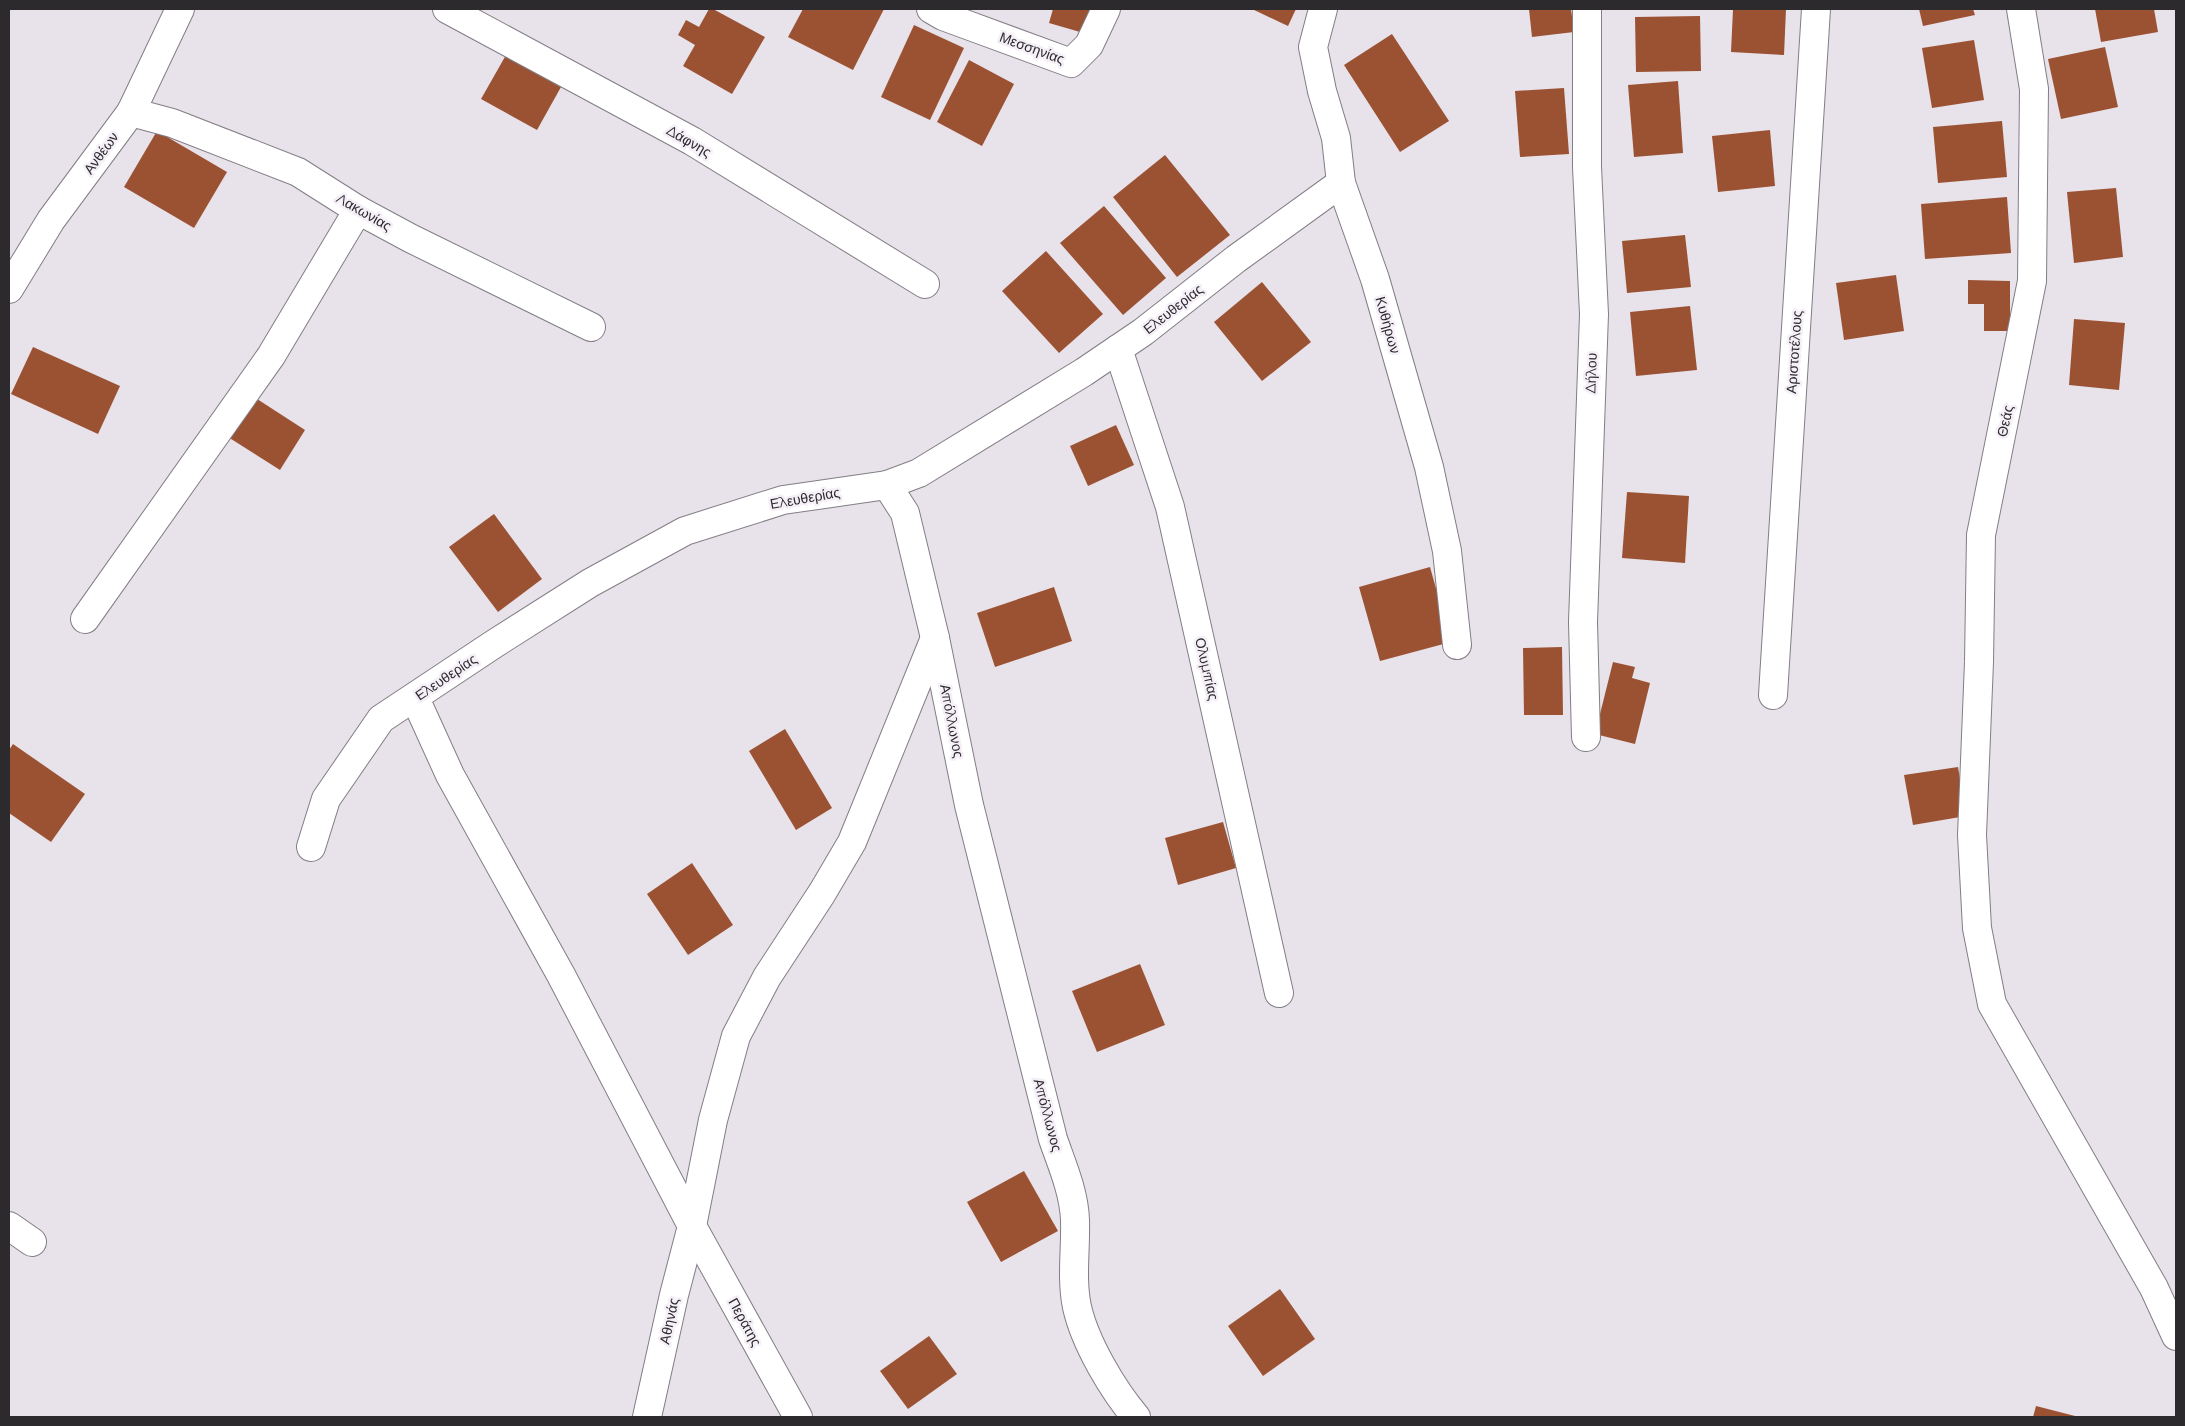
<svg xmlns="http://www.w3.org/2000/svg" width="2185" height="1426" font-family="Montserrat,sans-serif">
<rect width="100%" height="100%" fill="#e8e2eb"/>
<g fill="#9b5233">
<polygon points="709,9 713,9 765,37 732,94 683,66 695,45 678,35 686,20 699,27"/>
<polygon points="803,9 884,9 853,70 788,37"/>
<polygon points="1053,9 1094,9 1087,34 1049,23"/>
<polygon points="1252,9 1296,9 1288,26"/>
<polygon points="1529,9 1571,9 1574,32 1532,37"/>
<polygon points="1733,9 1786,9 1784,55 1731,52"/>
<polygon points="1919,9 1973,9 1975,15 1923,26"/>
<polygon points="2095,9 2154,9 2158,32 2101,42"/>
<polygon points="1700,16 1701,71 1636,72 1635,17"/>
<polygon points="914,25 964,48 930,120 881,97"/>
<polygon points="1392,34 1449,121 1400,152 1344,65"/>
<polygon points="1974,40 1984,100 1932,108 1922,48"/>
<polygon points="2105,47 2118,107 2061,119 2048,59"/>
<polygon points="506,55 561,87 537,130 481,99"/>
<polygon points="969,60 1014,84 982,146 937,122"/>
<polygon points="1678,81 1683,153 1634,157 1628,85"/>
<polygon points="1564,88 1569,154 1520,157 1515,91"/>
<polygon points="2002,121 2007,177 1938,183 1933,127"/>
<polygon points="1770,130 1775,186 1718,192 1712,136"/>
<polygon points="157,131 227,172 194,228 124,187"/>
<polygon points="1165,155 1230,235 1177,277 1113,197"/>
<polygon points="2116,188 2123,257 2074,263 2067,192"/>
<polygon points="2007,197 2011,253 1925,259 1921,204"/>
<polygon points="1104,206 1166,278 1123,315 1060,243"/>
<polygon points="1685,235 1691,287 1627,293 1622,241"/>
<polygon points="1046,251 1103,314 1059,353 1002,291"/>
<polygon points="1896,275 1904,331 1844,340 1836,283"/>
<polygon points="1968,280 2010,281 2010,331 1984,331 1984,304 1968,304"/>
<polygon points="1262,282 1311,342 1262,381 1214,322"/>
<polygon points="1690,306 1697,370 1636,376 1630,312"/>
<polygon points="2074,319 2125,323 2119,390 2069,385"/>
<polygon points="33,347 120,386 98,434 11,394"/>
<polygon points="254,397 305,430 280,470 228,437"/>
<polygon points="1116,425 1134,465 1088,486 1070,446"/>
<polygon points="1627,492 1689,496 1685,563 1622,558"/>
<polygon points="494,514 542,579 498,612 449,547"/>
<polygon points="1430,567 1451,642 1380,661 1359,587"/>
<polygon points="1054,587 1072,641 995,667 977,613"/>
<polygon points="1562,647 1563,715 1524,715 1523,648"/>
<polygon points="1613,662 1635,667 1632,678 1650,683 1635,744 1595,734"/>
<polygon points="785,729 832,808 796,830 749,751"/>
<polygon points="13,744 85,794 51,842 9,813 9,750"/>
<polygon points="1958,767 1966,816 1913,825 1904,775"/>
<polygon points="1223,822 1236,868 1178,885 1165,838"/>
<polygon points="692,863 733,925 688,955 647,894"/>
<polygon points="1140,964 1165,1025 1097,1052 1072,991"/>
<polygon points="1024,1171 1058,1231 1001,1262 967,1202"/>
<polygon points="1280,1289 1315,1339 1263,1376 1228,1326"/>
<polygon points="929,1336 957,1374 908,1409 880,1371"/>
<polygon points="2036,1406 2079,1417 2033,1417"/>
</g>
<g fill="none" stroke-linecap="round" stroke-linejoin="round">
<g stroke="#837d85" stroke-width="30">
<g id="street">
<polyline points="447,9 692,141 925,284"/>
<polyline points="931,9 943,16 1071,63 1089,45 1106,9"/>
<polyline points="1323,9 1313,47 1322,91 1336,138 1341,183 1375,279 1429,467 1447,551 1457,645"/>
<polyline points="2021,9 2034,89 2032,281 1981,535 1979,662 1972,835 1977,928 1992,1004 2154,1288 2176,1336"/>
<polyline points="131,112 172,123 298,172 358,210 410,238 591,327"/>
<polyline points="9,289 51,220 131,112 180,9"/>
<polyline points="1118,349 1170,507 1279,993"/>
<path d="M887,485L905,513L935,638L969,805L1053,1139C1062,1165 1074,1192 1075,1220C1076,1248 1071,1279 1077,1307C1085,1343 1113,1390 1136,1417"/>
<polyline points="85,619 271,356 358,210"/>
<polyline points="1773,695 1816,9"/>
<polyline points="415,698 450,775 561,975 692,1226 798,1417"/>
<polyline points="1586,737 1583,622 1594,314 1587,167 1587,9"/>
<polyline points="311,847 326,799 381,719 494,644 590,583 685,531 783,500 887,485 919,473 1084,372 1143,332 1236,259 1341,183"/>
<polyline points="9,1226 32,1242"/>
<polyline points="647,1417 674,1295 692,1226 713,1120 736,1036 767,977 822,893 852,842 935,638"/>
</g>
</g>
<use href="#street" stroke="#fff" stroke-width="28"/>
</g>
<g text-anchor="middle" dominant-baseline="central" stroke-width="5" stroke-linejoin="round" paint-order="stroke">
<g font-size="14" fill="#2c2a2d" stroke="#f5eff8">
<text transform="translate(1032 48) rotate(20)">Μεσσηνίας</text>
<text transform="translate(689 141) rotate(30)">Δάφνης</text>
<text transform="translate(101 153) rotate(-54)">Ανθέων</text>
<text transform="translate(364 212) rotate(30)">Λακωνίας</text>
<text transform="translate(1173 309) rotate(-38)">Ελευθερίας</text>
<text transform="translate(1388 325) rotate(74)">Κυθήρων</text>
<text transform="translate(1794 352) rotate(-86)">Αριστοτέλους</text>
<text transform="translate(1591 373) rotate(-88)">Δήλου</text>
<text transform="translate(2005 421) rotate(-78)">Θεάς</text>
<text transform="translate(805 498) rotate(-10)">Ελευθερίας</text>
<text transform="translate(1207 669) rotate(77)">Ολυμπίας</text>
<text transform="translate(446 677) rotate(-34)">Ελευθερίας</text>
<text transform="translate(952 721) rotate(79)">Απόλλωνος</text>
<text transform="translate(1048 1115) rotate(75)">Απόλλωνος</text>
<text transform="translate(669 1321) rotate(-78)">Αθηνάς</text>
<text transform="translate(745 1322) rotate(61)">Περάτης</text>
</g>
</g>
<rect width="2185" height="1426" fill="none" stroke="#2c2a2d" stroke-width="20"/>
</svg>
